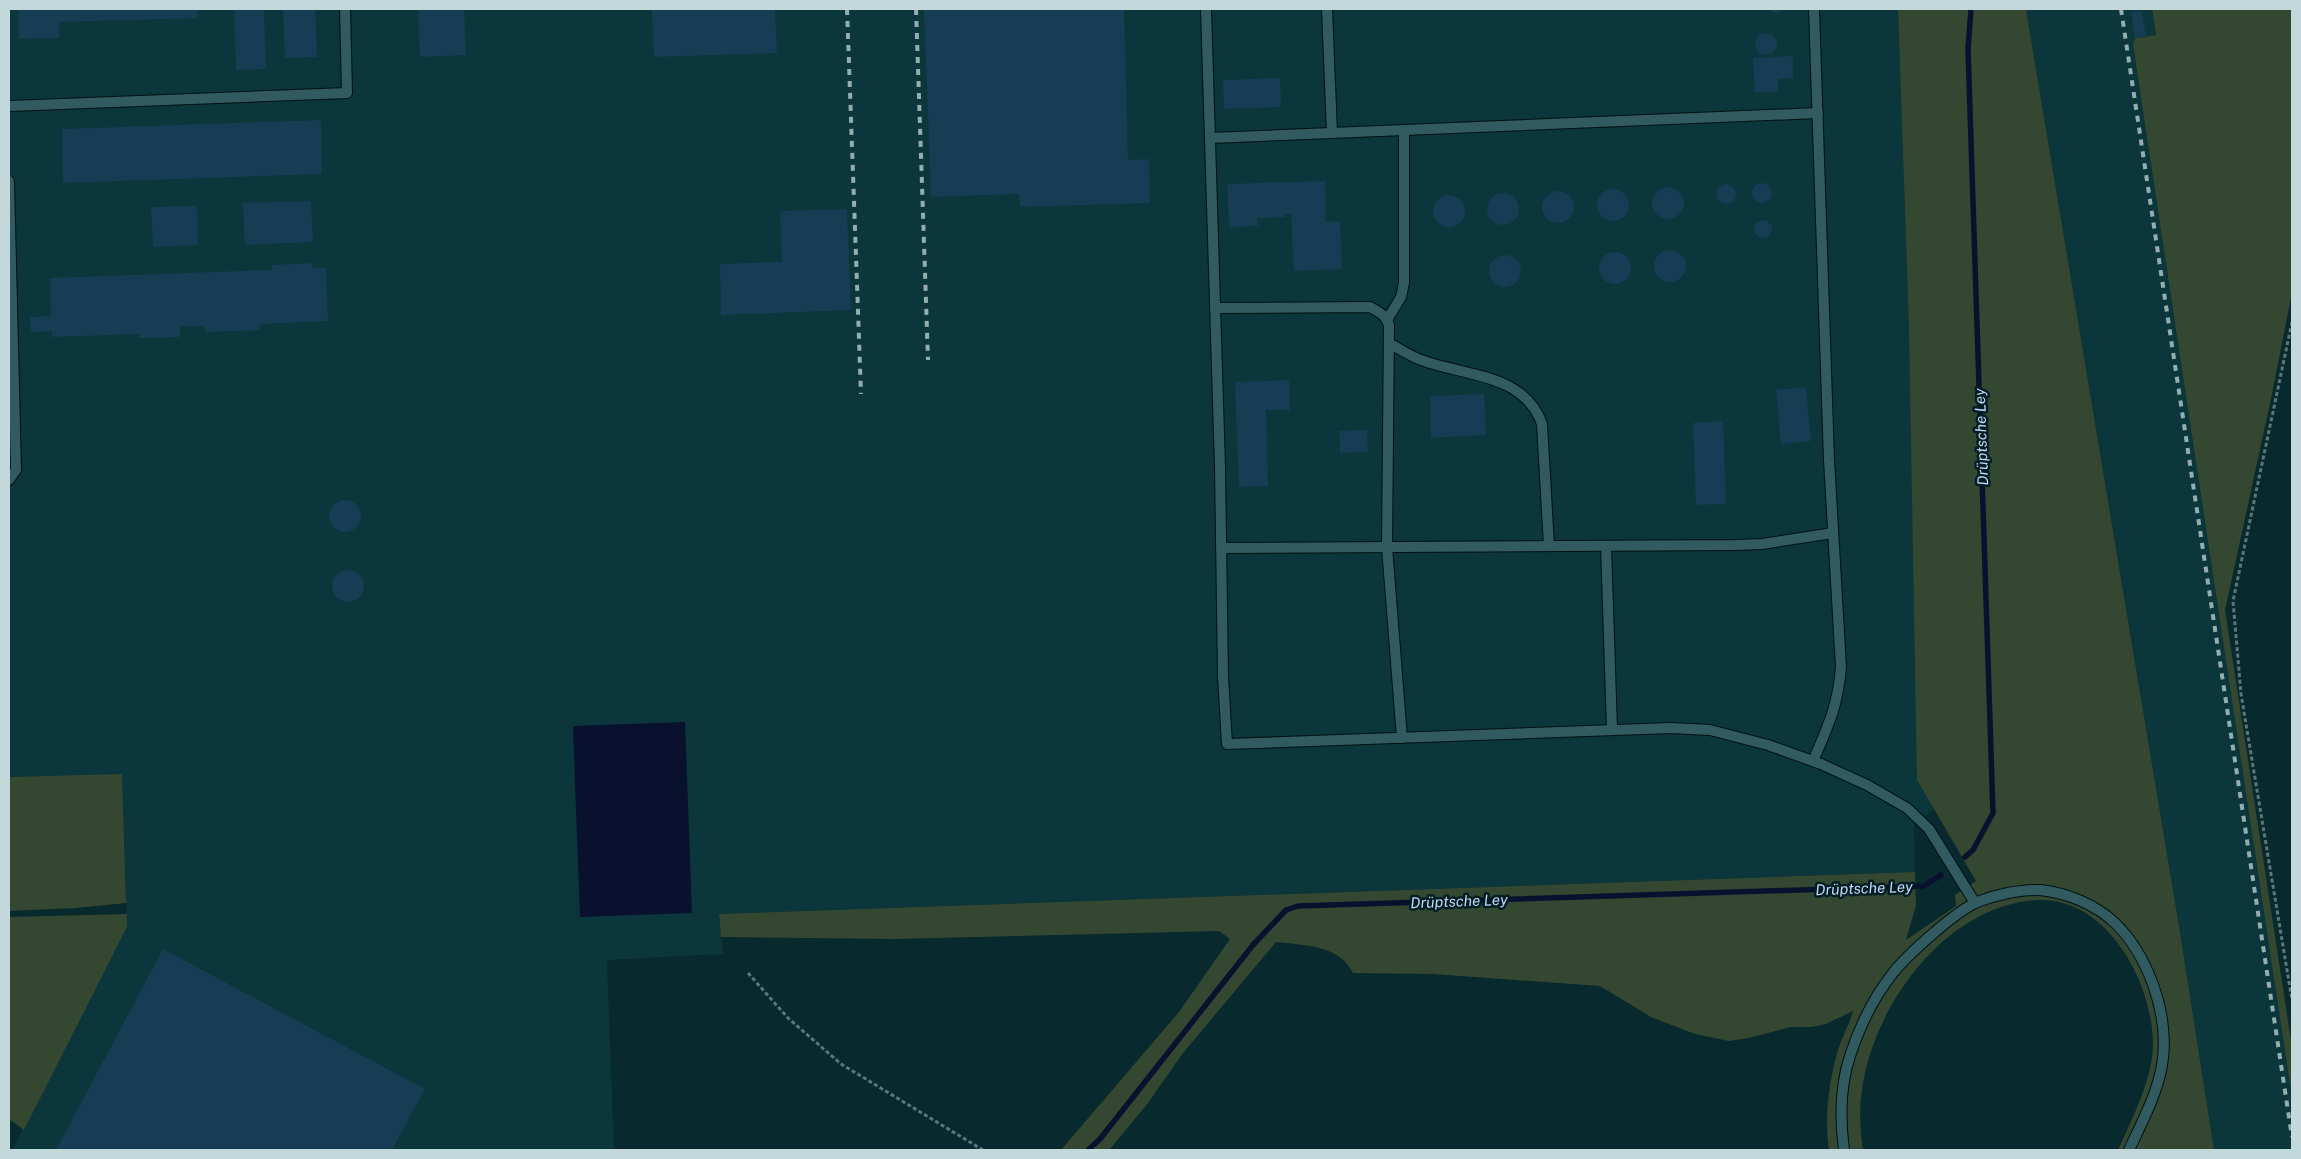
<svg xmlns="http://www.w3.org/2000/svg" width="2301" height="1159" font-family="'Public Sans',sans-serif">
<rect width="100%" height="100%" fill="#08292d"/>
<g fill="#0b363b">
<polygon points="9,9 1898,9 1909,328 1976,776 1914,825 1915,872 719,914 723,954 607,960 614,1150 12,1150 127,927 122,775 9,777"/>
<polygon points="2026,9 2152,9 2156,35 2135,38 2133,46 2292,1098 2292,1150 2214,1150 2180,932"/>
</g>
<g fill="#344831">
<path d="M1898,9H2026L2180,932L2214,1150H2118C2131,1121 2147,1090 2152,1058C2160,995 2112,898 2039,900C1948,903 1873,1005 1862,1090C1859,1109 1860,1131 1863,1150H1829C1824,1119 1829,1078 1839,1047C1843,1035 1850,1023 1853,1011L1826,1024L1812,1027H1790L1749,1038L1729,1041L1695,1034L1651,1017L1600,986L1433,974L1353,973C1340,945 1303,945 1276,942L1183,1053L1148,1103L1110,1149L1061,1150L1179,1012L1230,939L1219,931L894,939L721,937L719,914L1915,872L1916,905L1906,940L1956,906L1955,895L1976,881L1917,780L1909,328Z"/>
<polygon points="2152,9 2292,9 2292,292 2271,399 2225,610 2292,1047 2292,1098 2133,45 2135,38 2156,35"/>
<polygon points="122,774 126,903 76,908 9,911 9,777"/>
<polygon points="127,914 127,927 24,1130 9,1119 9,917"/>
</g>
<polygon fill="#09112e" points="685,722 692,913 580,917 573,726"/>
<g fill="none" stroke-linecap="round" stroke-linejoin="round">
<g stroke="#09112e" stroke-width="5.5">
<polyline points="1965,857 1973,850 1993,813 1968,49 1971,9"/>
<polyline points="1088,1150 1100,1139 1253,945 1286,910 1298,906 1924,886 1941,875"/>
</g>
</g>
<g fill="#163d53">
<polygon points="18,9 197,9 198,18 59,22 59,38 19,39"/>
<polygon points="234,9 264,9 266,69 236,70"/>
<polygon points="283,9 315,9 317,57 285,58"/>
<polygon points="418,9 464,9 466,55 420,57"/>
<polygon points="652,9 775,9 777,53 654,57"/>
<polygon points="924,9 1124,9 1128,160 1149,159 1150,203 1020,207 1019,194 931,197"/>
<polygon points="1767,9 1784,9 1777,13"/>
<polygon points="2142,11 2146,36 2135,38 2131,12"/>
<circle cx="1766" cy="44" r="11"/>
<polygon points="1793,56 1793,78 1778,79 1778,92 1755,92 1753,58"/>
<polygon points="1280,78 1281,107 1224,109 1223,80"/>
<polygon points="321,120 322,174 63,183 62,129"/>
<polygon points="1325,181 1326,222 1340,221 1342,269 1294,271 1291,214 1285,214 1285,217 1257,218 1258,226 1229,227 1227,184"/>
<circle cx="1762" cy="193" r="10"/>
<circle cx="1726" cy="194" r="10"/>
<circle cx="1668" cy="203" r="16"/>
<circle cx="1613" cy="205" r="16"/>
<circle cx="1558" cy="207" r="16"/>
<circle cx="1503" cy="209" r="16"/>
<circle cx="1449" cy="211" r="16"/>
<polygon points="311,201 313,242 245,245 243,203"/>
<polygon points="197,206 198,245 153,247 151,207"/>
<polygon points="847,209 851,310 721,315 720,264 782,262 780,211"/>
<circle cx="1763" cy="229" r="9"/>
<circle cx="1670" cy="266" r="16"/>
<circle cx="1615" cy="268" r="16"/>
<circle cx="1505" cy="271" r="16"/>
<polygon points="312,263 312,268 326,268 328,321 260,324 260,330 205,332 205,326 180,327 180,337 138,338 139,334 52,337 52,331 31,332 30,317 51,316 50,278 272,270 272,265"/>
<polygon points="1289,380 1290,410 1266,410 1268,486 1239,487 1235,382"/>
<polygon points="1806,387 1811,441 1781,444 1776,390"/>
<polygon points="1484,394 1486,435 1431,438 1430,396"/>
<polygon points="1723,421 1726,504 1696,505 1693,423"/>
<polygon points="1367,430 1368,452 1340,453 1339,431"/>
<circle cx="345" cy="516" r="16"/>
<circle cx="348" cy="586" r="16"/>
<polygon points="163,949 425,1089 392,1150 56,1150"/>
</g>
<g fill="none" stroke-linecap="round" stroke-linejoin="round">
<g stroke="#001113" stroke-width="12">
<g id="service">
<polyline points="1206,9 1220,467 1223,677 1227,744 1671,728 1710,730 1768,745 1821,764 1867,785 1907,808 1929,829 1975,903"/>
<polyline points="1327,9 1332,133"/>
<polyline points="9,106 347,93 345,9"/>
<polyline points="1210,138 1818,113"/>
<polyline points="9,181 16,470 9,480"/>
<path d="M1215,308L1370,307C1379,312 1386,315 1389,325L1387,547L1402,738"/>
<polyline points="1387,320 1401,297 1404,283 1404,130"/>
<path d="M1389,343C1401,350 1413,358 1427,362C1469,376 1525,375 1542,424L1549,546"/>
<polyline points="1606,546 1612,730"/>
<polyline points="1221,548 1735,545 1762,544 1833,533"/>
<path d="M1813,761C1828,726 1838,706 1841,667L1829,460L1814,9"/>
<path d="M1844,1150C1840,1120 1840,1086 1850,1056C1859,1028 1874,997 1893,973C1908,954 1955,912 1977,902C1995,895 2021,889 2040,890C2067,893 2095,904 2115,923C2148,955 2168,1012 2163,1058C2160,1089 2142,1122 2129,1150"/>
</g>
</g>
<g stroke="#5b777a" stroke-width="3" stroke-dasharray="4 2.5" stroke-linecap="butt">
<polyline points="2292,322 2233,601 2241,694 2292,1000"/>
<polyline points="748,973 788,1018 841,1064 983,1150"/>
</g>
<use href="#service" stroke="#315b60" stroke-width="10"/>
<g stroke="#94adaf" stroke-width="4" stroke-dasharray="6 6" stroke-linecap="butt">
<polyline points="847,9 861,394"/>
<polyline points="916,9 928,360"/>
<polyline points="2121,9 2292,1137"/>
</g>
</g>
<g text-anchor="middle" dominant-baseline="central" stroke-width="5" stroke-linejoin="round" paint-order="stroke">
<g font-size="15" font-style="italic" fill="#c7d5fa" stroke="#001f23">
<text transform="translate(1981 437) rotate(-92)">Drüptsche Ley</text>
<text transform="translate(1864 888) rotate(-2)">Drüptsche Ley</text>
<text transform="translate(1459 901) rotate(-2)">Drüptsche Ley</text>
</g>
</g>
<rect width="2301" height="1159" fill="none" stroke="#c2d8da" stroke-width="20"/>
</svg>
